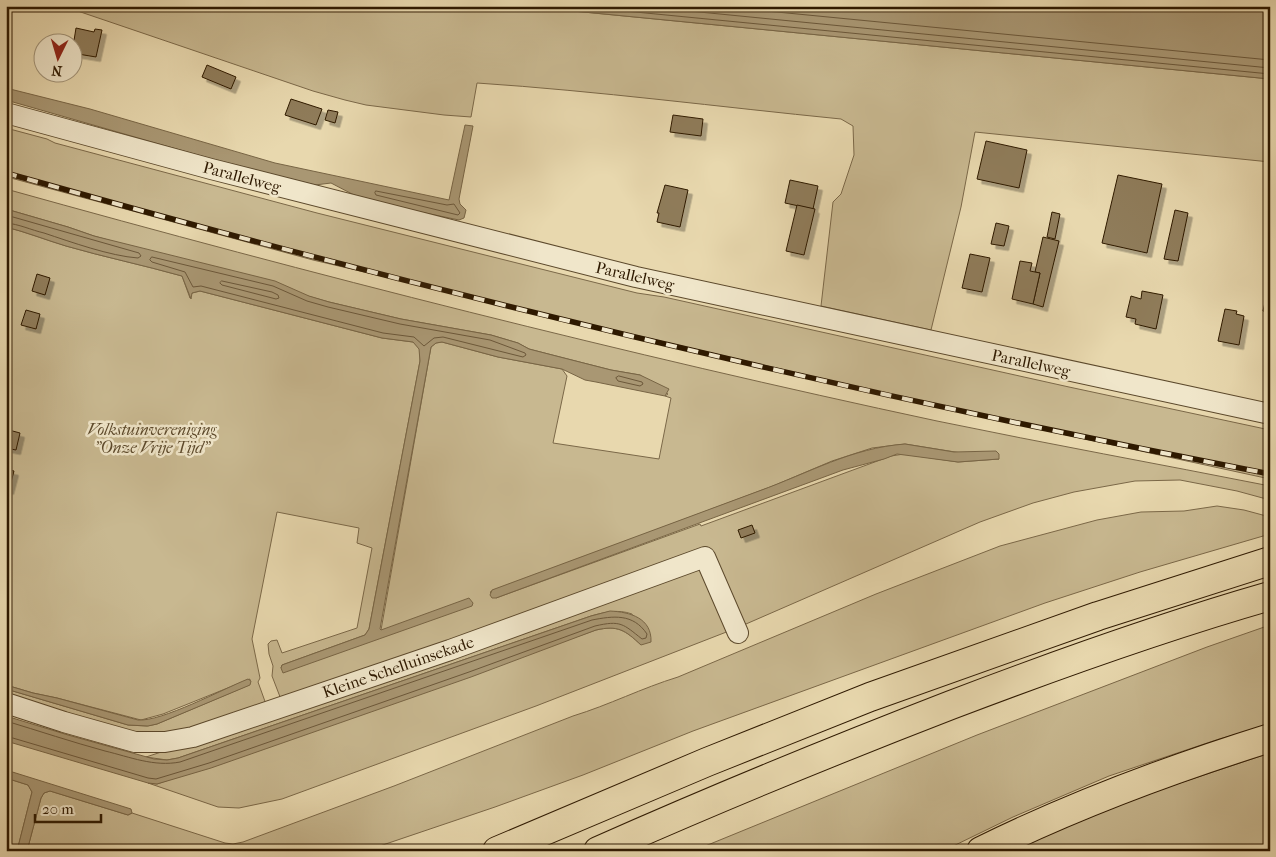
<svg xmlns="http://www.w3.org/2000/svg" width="1276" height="857" font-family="'IM FELL French Canon',serif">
<defs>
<filter id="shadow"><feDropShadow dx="4.5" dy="4.5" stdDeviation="0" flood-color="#0004"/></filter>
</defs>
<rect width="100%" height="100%" fill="#e8d8ae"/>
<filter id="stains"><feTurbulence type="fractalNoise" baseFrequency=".004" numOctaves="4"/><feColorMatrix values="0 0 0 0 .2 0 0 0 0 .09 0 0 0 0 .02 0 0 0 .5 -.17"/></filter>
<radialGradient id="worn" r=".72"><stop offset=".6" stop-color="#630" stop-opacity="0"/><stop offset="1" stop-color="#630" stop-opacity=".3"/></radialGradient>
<g fill="#c8b890" stroke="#7b6848" fill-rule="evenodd">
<path d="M63,6H522L1270,79V162L975,132L961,207L931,330L821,306L833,202L841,194L854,155L853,126L841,119C720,107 598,91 477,83L471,117L444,115L366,105L345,100L313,91Z"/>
<polygon points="6,128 47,139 55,143 317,213 637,293 664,297 1069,387 1270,430 1270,479 1016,424 313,260 11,178 6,177"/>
<path d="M6,189C314,275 624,354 937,421C1048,444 1159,464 1270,486V500L1237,491L1180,480L1135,481L1074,492L1033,503L980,522L746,624L743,623L711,549L282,702L272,676L273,666L269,654L268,644L271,641L277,640L282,653L357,628L372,548L357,543L359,528L277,512L252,639L260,678L258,682L267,707L196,731L145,737L6,698V689L128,725L147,726L157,724L249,685L250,679L163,714L141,720L57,698L33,693L6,685V227C26,232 46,240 66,246C104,257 143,265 182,276L190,298L192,293L200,291L382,338L413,342L420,349V361L369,629L365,635L282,665L281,668L381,630L431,347L436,343L442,342L498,357L562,369L567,376L553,443L659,459L671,398L665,396L668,394L640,375L611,370L560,357L529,349L518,343L491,335L401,319L329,302L94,236L68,227L6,209ZM905,444L999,459L958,462L904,454L891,456L701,526L700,524L496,598L490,592L773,486L832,461L872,448Z"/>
<path d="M1217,506L1244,510L1270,517V534L1140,572L1045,603L693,731L583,775L495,807L365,851H27L41,798L44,793L50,791L128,815L132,813L225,843L233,844L243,842L394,786L573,716C609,705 642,688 678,677L876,594L1000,546L1097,520L1141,512L1184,511Z"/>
<path d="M694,568L703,571L729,631L536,706L282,799L239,808L218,807L148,783L157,784L596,630C618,625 625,630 641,645L632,614C618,609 605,612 591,616L178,758L167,760L146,757L210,736Z"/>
<polygon points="1270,625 1270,725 1219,739 1109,776 1013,817 943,851 693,851 977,735 1207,647"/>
<polygon points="1270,753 1270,851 1011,851 1084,818 1141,796"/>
<polygon points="6,778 28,785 32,792 17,851 6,851"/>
</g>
<g fill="#a99773" stroke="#786545">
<polygon points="522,6 1270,6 1270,79"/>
<polygon points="6,88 90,109 275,163 449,200 465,125 473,126 459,199 460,204 466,210 464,218 459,220 411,210 354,195 331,183 315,185 222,162 6,100"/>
<path d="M6,209L68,227L94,236L275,281L309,296L329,302L401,319L491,335L518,343L529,349L560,357L611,370L640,375L669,389L665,396L596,382L585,380L562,369L498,357L442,342L436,343L431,347L380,629L381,630L469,598L473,603L472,606L283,673L281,668L282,665L365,635L369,629L420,361L419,349L413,342L382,338L200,291L192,293L191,299L182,276C143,265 104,257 66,246C46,240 26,232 6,227Z"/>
<path d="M905,444L954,452L996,451L999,454V459L958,462L897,454L884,459L843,470L496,598H492L490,595L492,590C581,557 670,524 759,491C809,473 851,448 905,444Z"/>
<path d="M610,611C630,612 652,618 651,642L641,645C625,630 618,625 596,630L471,677L211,768L157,784L148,783L6,741V716L68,735L154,759L167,760L178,758L591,616Z"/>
<path d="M248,679L251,681L250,685L157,724L148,726L128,725L6,689V685L33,693L57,698L138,720C161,722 223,689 248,679Z"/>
<polygon points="6,770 131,809 132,813 128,815 50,791 44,793 41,798 27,851 17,851 32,792 28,785 6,778"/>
</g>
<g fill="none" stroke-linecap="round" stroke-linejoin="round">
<g stroke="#6c583a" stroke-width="1">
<polyline points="574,6 1270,74"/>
<polyline points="638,6 1270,68"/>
<polyline points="715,6 1270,60"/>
<polygon points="376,191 447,205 454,204 460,213 458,215 376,195 375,193"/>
<path d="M6,215L139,253L141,256L138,258C110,256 71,242 44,233C31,230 19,224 6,223"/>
<polygon points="152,257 273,286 307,301 328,307 400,324 490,340 525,353 526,355 523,357 443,337 434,338 424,346 414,337 383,333 201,286 193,287 185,272 152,262 150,260"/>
<polygon points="222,281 272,292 278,295 279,298 276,299 222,285 220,283"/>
<polygon points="619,376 642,382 643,384 640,386 618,381 616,378"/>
<path d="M6,721C39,731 72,742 105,751C130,757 154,767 180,762L592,620C613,616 633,613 647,634L646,638L642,639C623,624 621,620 595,626L469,672L209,763L156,779L148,778L6,736"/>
</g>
</g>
<g fill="#8f7c5a" stroke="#2e1900" filter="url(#shadow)">
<polygon points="76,28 94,32 95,29 102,30 96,57 72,53"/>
<polygon points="207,65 236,77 231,89 202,77"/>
<polygon points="291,99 322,109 316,125 285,115"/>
<polygon points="328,110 338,112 335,123 325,120"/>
<polygon points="673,115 703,119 701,136 670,132"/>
<polygon points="986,141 1027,150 1019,188 977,179"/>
<polygon points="1267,172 1270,172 1270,191 1265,190"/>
<polygon points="1118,175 1162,184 1147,253 1102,243"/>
<polygon points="790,180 818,186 813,209 785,203"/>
<polygon points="665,185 688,190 680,227 657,222 659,213 657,213"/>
<polygon points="797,205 815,209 804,255 786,251"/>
<polygon points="1175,210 1188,213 1178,261 1164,259"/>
<polygon points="1052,212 1060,214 1055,239 1047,237"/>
<polygon points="996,223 1009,226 1004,246 991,244"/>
<polygon points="1043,237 1059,241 1043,307 1033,304 1040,273 1035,272"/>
<polygon points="970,254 990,258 982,292 962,288"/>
<polygon points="1020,261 1032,263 1030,271 1040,273 1033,304 1012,299"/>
<polygon points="37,274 50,278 45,295 32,291"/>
<polygon points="1270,280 1270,313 1263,311"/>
<polygon points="1142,291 1163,295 1156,329 1135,324 1136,319 1126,317 1131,296 1141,299"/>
<polygon points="1225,309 1237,311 1236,314 1244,316 1239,345 1218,341"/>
<polygon points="26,310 40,314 36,329 21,325"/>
<polygon points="9,430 20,433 16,450 6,448"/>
<polygon points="6,469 14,471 9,490 6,489"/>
<polygon points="752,525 755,533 741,538 738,530"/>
</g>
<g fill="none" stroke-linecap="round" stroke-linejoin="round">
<g stroke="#5c492c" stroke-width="22">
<g id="street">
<polyline points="6,113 211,169 636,277 1270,414"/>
<polyline points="6,703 64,722 135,742 165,742 193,737 450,650 705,557 738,633"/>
</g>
</g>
<g stroke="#2e1900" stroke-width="30">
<path id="primary" d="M981,851C1074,805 1171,769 1270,738"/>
</g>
<g stroke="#2e1900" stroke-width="30">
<g id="highway">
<polyline points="497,851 707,762 870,697 1098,616 1270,561"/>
<path d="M598,851C715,799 832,751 951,705C1056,665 1162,627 1270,596"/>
</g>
</g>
<use href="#street" stroke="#f0e6ca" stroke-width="20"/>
<use href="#primary" stroke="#e8d8ae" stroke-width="28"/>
<use href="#highway" stroke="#e8d8ae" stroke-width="28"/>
<g stroke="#2e1900" stroke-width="5.5">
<path id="rail" d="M6,173C423,291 845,392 1270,474"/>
</g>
<use href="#rail" stroke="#f0e6ca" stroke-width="4" stroke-dasharray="11" stroke-linecap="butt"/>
</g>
<g text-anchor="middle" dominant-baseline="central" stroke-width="5" stroke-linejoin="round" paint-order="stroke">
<g font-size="16" fill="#2e1900" stroke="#f0e6ca">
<text transform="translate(242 177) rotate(15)">Parallelweg</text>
<text transform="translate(635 276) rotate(13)">Parallelweg</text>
<text transform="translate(1031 363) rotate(12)">Parallelweg</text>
<text transform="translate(398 667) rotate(-19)">Kleine Schelluinsekade</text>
</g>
<g font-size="16" font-style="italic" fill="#5c492b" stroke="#f0e6ca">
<text x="152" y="429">Volkstuinvereniging<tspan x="152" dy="18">"Onze Vrije Tijd"</tspan></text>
</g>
</g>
<rect width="1276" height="857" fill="none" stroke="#e8d8ae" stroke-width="25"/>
<rect x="8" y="8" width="1261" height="842" fill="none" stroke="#2e1900" stroke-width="2.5"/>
<rect x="12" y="12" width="1251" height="832" fill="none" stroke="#2e1900"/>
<g transform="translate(58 58) rotate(185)"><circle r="24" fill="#f0e6ca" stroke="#a29479"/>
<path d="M0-4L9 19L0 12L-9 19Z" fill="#8f2418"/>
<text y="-8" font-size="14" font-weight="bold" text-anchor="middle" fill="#2e1900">N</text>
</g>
<path d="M35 814v8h66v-8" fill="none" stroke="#2e1900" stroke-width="2.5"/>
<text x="42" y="814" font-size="15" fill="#2e1900" stroke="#f0e6ca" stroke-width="4" paint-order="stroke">20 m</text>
<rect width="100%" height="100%" filter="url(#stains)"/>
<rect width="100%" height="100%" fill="url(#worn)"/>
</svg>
